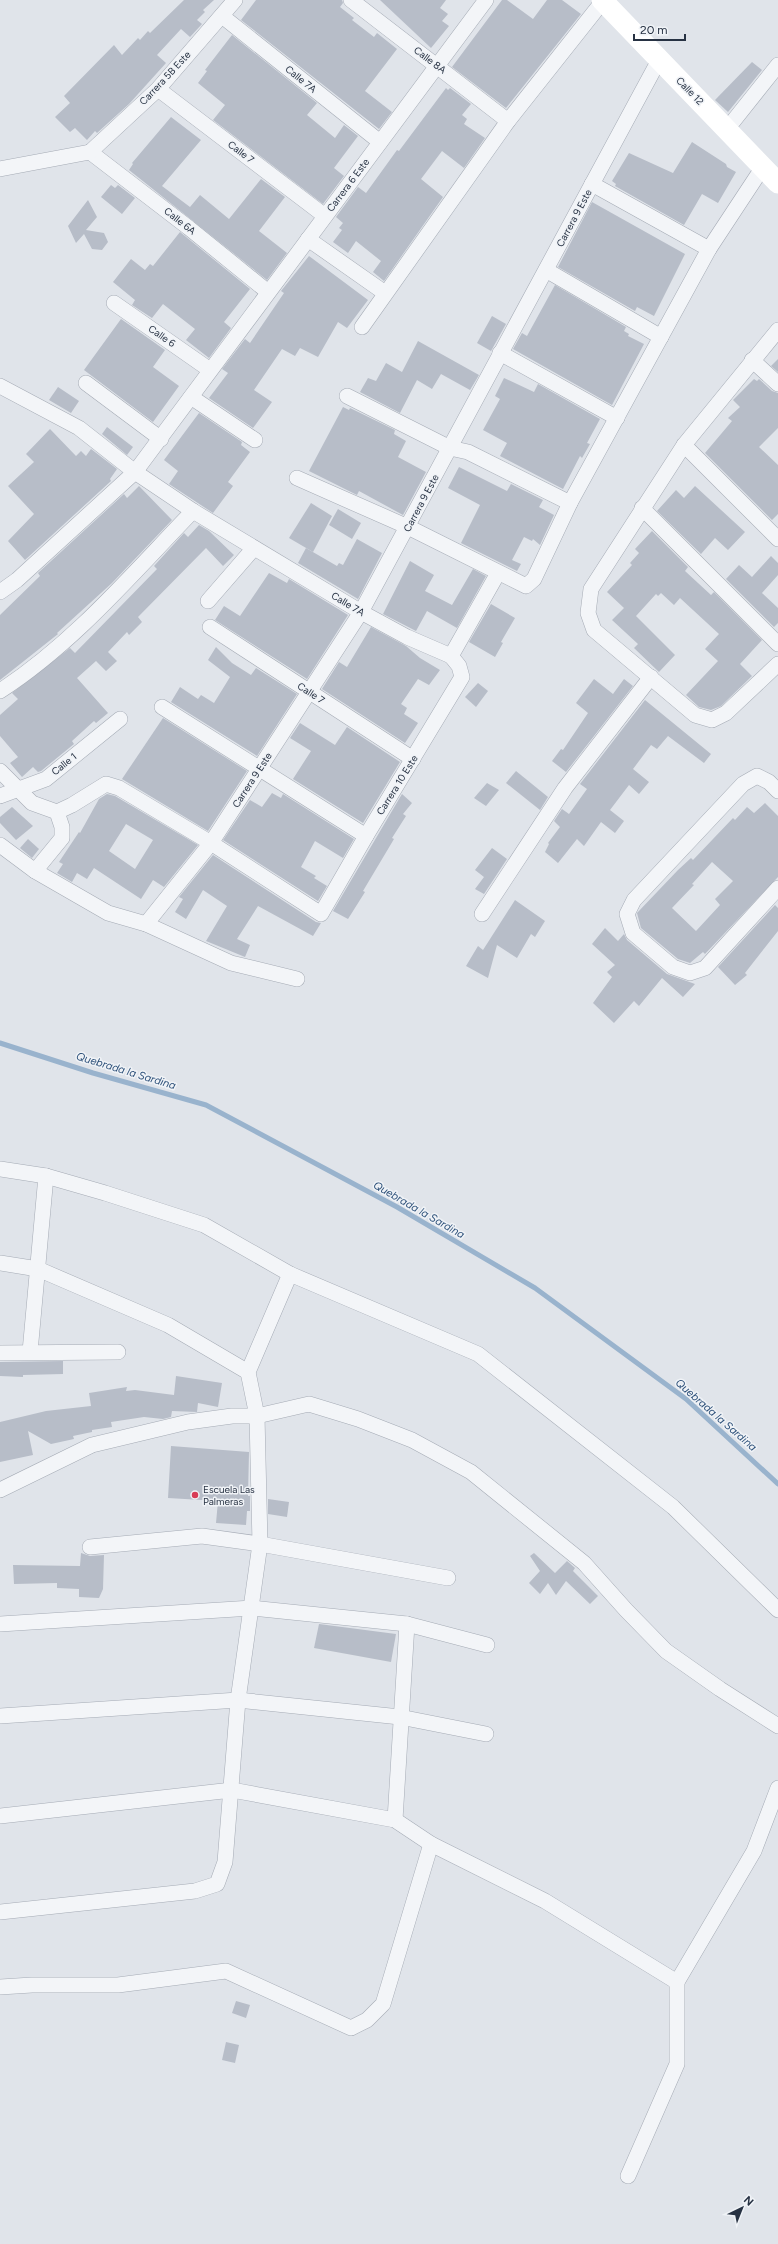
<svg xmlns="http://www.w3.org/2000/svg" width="778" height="2244" font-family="Figtree,sans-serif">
<rect width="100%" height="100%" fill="#e0e4ea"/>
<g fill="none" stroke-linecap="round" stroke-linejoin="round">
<polyline stroke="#99b3cd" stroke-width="5" points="0,1043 93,1073 206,1105 397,1207 535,1288 686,1399 778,1484"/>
</g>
<g fill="#b7bdc8" fill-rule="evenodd">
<polygon points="184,0 214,0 203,10 205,12 197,20 202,24 190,37 181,29 157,55 166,63 129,104 97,133 95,131 87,140 75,128 70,132 55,117 70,103 64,96 114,45 122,55 138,38 140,40 148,31 150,33"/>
<polygon points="256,0 342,0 343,3 340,7 354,18 352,20 374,37 377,33 397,49 365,91 392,112 379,129 241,20"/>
<polygon points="380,0 446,0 440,8 448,14 442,21 449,26 431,48"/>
<polygon points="502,0 507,0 533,19 547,0 562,0 581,14 506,108 452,67"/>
<polygon points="232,35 317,103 307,115 335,138 344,125 358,136 334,168 344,176 323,204 213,120 225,105 198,83 207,71 205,70"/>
<polygon points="752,62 762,70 728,112 715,100"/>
<polygon points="446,88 448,90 450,88 471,104 462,115 467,119 464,124 485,138 464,168 442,151 421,179 443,197 384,281 373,272 381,261 356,241 348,253 333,242 342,230 339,228 343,223 336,217 358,187 366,193 392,157 397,150 399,151"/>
<polygon points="171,117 201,140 162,186 190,207 200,195 229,219 261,179 285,197 259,231 287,253 267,280 129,170 133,164 132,163"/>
<polygon points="692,142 726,164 727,167 736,172 718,203 702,194 684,225 615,186 616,184 612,181 629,153 673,173"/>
<polygon points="111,185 115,188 118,185 135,198 122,214 101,197"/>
<polygon points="88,200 97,217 86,230 104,233 108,242 102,250 92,249 84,234 76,243 68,226"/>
<polygon points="592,202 685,254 654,316 637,307 635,311 558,267"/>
<polygon points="180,232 250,289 224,322 231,328 209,358 186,340 195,329 163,304 152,318 132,305 135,300 113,282 131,259 145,270 150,264 153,266"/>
<polygon points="309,256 368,300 347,328 338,322 318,357 300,348 295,356 282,349 254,390 272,402 253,428 209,398 228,373 222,369 245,339 250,343 284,293 281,291"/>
<polygon points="555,285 626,327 624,331 629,334 628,336 644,344 612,405 513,349 522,333 527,336"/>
<polygon points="492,316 506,324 491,351 477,343"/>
<polygon points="121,319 165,350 153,367 179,386 153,422 84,370"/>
<polygon points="418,341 479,375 470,390 441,374 432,389 417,380 400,413 360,392 368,378 376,381 386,363 402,372"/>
<polygon points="778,359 778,372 771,366"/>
<polygon points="504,378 534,392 538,384 600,419 587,443 590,444 582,458 580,456 563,489 500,456 507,443 483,430 500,399 495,396"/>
<polygon points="754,379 757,381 759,379 772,391 778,393 778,428 759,447 778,465 778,514 772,520 705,453 732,421 728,418 740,407 733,400"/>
<polygon points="58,387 79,401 71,413 49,400"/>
<polygon points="343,407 349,410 350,408 395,430 394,434 406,441 398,457 426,472 403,515 359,491 357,495 309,471"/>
<polygon points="199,413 242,442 241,445 250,452 228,482 233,486 213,513 169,484 178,471 164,460"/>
<polygon points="107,427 133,447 127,455 102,434"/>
<polygon points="50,429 76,456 81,451 86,456 91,449 117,469 110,479 111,481 25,560 8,541 34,514 8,486 34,462 26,454"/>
<polygon points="459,467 507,491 511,484 543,500 539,507 554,515 540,545 533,539 532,541 524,537 512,560 521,564 517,571 461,543 480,505 448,488"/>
<polygon points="139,486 172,520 112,583 57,633 58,634 0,680 0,615 40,576 38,573 124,494 127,498"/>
<polygon points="695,486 745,532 728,550 715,538 701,554 657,511 676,490 684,498"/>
<polygon points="311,503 332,516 313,552 289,538"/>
<polygon points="338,509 361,523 352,539 329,525"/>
<polygon points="199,525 209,531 234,555 223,566 206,548 138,617 142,622 129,635 127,632 108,652 117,661 106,671 96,661 77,678 108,713 96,723 94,721 72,741 74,744 41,771 38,772 33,767 22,777 10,763 18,757 0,736 0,715 18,699 12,693 70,648 75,653 157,569 154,566 184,533 188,537"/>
<polygon points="652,531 688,567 685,571 711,595 714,592 762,640 740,664 752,676 721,706 711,710 699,707 686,695 718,661 705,649 719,634 680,598 674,605 661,593 658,596 656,594 636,616 675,655 659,672 634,648 638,644 612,620 624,608 607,592 632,565 630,563 639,553 635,549"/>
<polygon points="357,539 382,553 358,599 298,563 306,548 337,566 339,563 343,565"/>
<polygon points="771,556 778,563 778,575 762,593 778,608 778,623 774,627 726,579 739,565 752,577"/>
<polygon points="410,561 434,575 425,591 452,605 473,569 486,576 457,628 427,611 416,631 383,614"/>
<polygon points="269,573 287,583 289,579 348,615 307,679 215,620 224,606 240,616"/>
<polygon points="491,604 515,618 501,642 503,643 495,657 469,642"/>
<polygon points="371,627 406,646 420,658 440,670 429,685 418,679 401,704 407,708 404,714 418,723 405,743 322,689 339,662 347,667"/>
<polygon points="216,647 232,663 251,675 256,668 297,694 257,756 171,702 180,687 198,699 201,695 214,703 230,677 208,660"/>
<polygon points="594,679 613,694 624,679 633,686 566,772 552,761 561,749 563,750 588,713 576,703"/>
<polygon points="478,683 488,691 476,707 465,697"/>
<polygon points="645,700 711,754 704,763 668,736 657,749 651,745 633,769 649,782 639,794 629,785 610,810 624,821 615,833 601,822 584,846 577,839 558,863 545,852 549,844 548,843 560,827 554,821 562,809 569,814 587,789 580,784"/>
<polygon points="163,718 247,771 208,831 122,779"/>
<polygon points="300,723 335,745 347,727 400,762 363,823 293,779 311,751 290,738"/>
<polygon points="516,771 548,797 540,810 506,783"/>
<polygon points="487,783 499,790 486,806 474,798"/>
<polygon points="272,793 281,798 283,794 354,839 343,858 315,841 301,867 316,876 314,878 327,886 318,901 223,840 250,800 262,807"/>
<path d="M107,794L115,796L198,845L164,887L153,880L141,899L94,868L87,879L77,873L72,882L57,873L63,864L59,862L79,832L80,833L99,799ZM126,824L153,840L135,869L109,851Z"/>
<polygon points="402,794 412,803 403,814 406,816 392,838 394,839 363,891 365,892 348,919 333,911"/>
<path d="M765,803L778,816V877L705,954L703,952L690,963L678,959L641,928L637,913L678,870L691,858L693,860L733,818L735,820L747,807L754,813ZM712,862L733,881L715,899L720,905L696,931L672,908L694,885L692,884Z"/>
<polygon points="12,807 33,826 16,840 0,823 0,817"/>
<polygon points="28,839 39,849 32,858 20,848"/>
<polygon points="492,848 507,859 484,894 475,889 484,877 475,870"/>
<polygon points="213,855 316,922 321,923 313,936 258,906 237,939 250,945 245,957 206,941 227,906 203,890 186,919 175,912 183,899 179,897"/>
<polygon points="515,900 545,921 535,937 531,934 517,958 497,945 488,978 466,966 478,946 483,950"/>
<polygon points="775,905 778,908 778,931 745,973 747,975 735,985 718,967"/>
<polygon points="605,928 618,941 624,934 627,940 667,974 695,984 683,997 662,978 639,1006 634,1001 614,1023 593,1003 612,977 607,972 615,965 592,944"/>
<polygon points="63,1361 63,1374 23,1375 23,1377 0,1376 0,1362"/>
<polygon points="176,1376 222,1383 218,1407 198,1403 197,1412 172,1411 171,1417 163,1419 144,1417 111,1422 112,1427 92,1430 92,1432 73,1436 74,1439 51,1444 28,1431 33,1455 0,1462 0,1422 46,1411 91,1406 89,1393 127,1387 126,1391 135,1390 174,1395"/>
<polygon points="171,1446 249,1452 248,1496 250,1496 250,1511 247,1511 246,1525 216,1523 218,1501 168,1498"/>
<polygon points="268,1499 289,1502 287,1517 268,1514"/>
<polygon points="81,1553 90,1556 104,1555 103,1589 99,1598 79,1597 79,1589 57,1588 57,1583 14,1584 13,1565 80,1566"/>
<polygon points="534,1553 555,1573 567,1561 575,1568 573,1571 598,1596 590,1604 566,1581 556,1595 548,1583 540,1594 529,1583 540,1571 530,1556"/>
<polygon points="319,1624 396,1634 391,1662 314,1648"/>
<polygon points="236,2001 250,2005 246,2018 232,2013"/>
<polygon points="226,2042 239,2045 235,2063 222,2060"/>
</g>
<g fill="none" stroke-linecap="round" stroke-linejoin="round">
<g stroke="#a5abb5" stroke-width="16">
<g id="street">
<polyline points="351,0 508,121"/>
<polyline points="222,16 380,142"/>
<polyline points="158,89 325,216"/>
<polyline points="727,129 778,65"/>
<polyline points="90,152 189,228 268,292"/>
<polyline points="90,152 158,89 235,0"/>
<polyline points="0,169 90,152"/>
<polyline points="592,184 709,249"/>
<polyline points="308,239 385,293"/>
<polyline points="546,270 661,337"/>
<polyline points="114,303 210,370"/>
<polyline points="362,327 508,121 603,1"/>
<polyline points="778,330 684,445 591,589 588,613 594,630 695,715 712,720 726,713 778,664"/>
<polyline points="500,353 617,418"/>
<polyline points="752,360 778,384"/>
<polyline points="86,383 161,439"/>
<polyline points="0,386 79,428 135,472 193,511 361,612 407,637 451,656"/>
<polyline points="347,396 450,448 468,452 570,503"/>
<polyline points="191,397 255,440"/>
<polyline points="684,445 778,539"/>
<polyline points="297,478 408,527 526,586 534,579 570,503 709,249 763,167"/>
<polyline points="642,508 778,644"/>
<polyline points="0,592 17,580 135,472 486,0"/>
<polyline points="208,601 254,548"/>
<polyline points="210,627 413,759"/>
<polyline points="451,656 498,573"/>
<path d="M0,691C74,643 132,574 193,511"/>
<polyline points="162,707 366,836"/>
<polyline points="0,771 32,803 57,812 72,805 106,784 119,788 211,843 321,914 366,836 462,677 459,666 451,656"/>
<polyline points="778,791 769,782 757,776 743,784 634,900 627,914 633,933 673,967 690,973 705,968 778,888"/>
<polyline points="0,796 46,779 120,719"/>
<polyline points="0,845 35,871 108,913 146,924 231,963 297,979"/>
<polyline points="35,871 62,838 62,827 57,812"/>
<polyline points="482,914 565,788 651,677"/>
<polyline points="146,924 211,843 361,612 659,60"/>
<polyline points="0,1169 46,1176 105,1193 204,1225 290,1274 478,1354 673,1507 778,1610"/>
<polyline points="0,1263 38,1269 168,1325 248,1372"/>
<polyline points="30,1352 46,1176"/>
<polyline points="0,1353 118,1352"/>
<polyline points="0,1490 92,1445 188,1422 232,1416 257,1416 309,1404 358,1419 412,1440 471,1472 584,1563 626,1610 666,1651 720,1689 778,1726"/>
<polyline points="90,1547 202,1536 260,1544 448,1578"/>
<polyline points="0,1624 252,1608 407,1624 487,1645"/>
<polyline points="0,1716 238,1700 400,1717 486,1734"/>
<polyline points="0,1816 232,1790 395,1820 431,1844 545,1901 677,1982"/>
<polyline points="395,1820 407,1624"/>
<polyline points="0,1912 195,1891 217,1884 225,1862 238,1700 260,1544 257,1416 248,1372 290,1274"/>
<polyline points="0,1987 32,1985 118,1985 226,1971 351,2028 367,2020 383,2004 431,1844"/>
<polyline points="628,2176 677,2064 677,1982 754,1851 778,1788"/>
</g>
</g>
<use href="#street" stroke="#f3f5f8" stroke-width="15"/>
<polyline stroke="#fff" stroke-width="21" points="602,0 778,183"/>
</g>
<circle fill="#d83c56" stroke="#f0f3f7" stroke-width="1.5" cx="195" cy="1495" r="4"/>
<g text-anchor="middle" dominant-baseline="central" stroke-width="3" stroke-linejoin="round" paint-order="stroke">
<g font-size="10" fill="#273243" stroke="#f0f3f7">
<text transform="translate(430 60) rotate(37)">Calle 8A</text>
<text transform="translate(165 78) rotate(-47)">Carrera 5B Este</text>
<text transform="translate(301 79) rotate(39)">Calle 7A</text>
<text transform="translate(690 91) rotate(46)">Calle 12</text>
<text transform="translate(241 152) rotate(37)">Calle 7</text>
<text transform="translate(348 185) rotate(-53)">Carrera 6 Este</text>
<text transform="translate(574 218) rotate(-62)">Carrera 9 Este</text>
<text transform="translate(180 221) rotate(38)">Calle 6A</text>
<text transform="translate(162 336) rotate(35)">Calle 6</text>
<text transform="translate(421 503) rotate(-62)">Carrera 9 Este</text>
<text transform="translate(348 604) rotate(31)">Calle 7A</text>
<text transform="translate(311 693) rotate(33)">Calle 7</text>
<text transform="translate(64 764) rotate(-39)">Calle 1</text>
<text transform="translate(252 780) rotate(-57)">Carrera 9 Este</text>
<text transform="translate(397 785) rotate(-58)">Carrera 10 Este</text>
</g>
<g font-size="10" fill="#273243" stroke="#f0f3f7" text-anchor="start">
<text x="203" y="1489">Escuela Las<tspan x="203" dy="12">Palmeras</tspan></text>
</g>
<g font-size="11" font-style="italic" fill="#2e517a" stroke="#f0f3f7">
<text transform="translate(126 1071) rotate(17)">Quebrada la Sardina</text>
<text transform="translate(419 1210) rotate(30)">Quebrada la Sardina</text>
<text transform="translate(716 1415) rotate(41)">Quebrada la Sardina</text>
</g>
</g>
<g transform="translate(742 2208) rotate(43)" stroke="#f0f3f7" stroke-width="3" paint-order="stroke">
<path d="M0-3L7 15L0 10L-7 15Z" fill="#273243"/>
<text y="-6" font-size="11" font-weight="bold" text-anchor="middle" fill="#273243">N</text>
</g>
<path d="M634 34v6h51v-6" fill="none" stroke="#273243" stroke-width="2"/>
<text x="640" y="34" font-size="12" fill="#273243" stroke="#f0f3f7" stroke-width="3" paint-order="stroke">20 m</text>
</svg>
